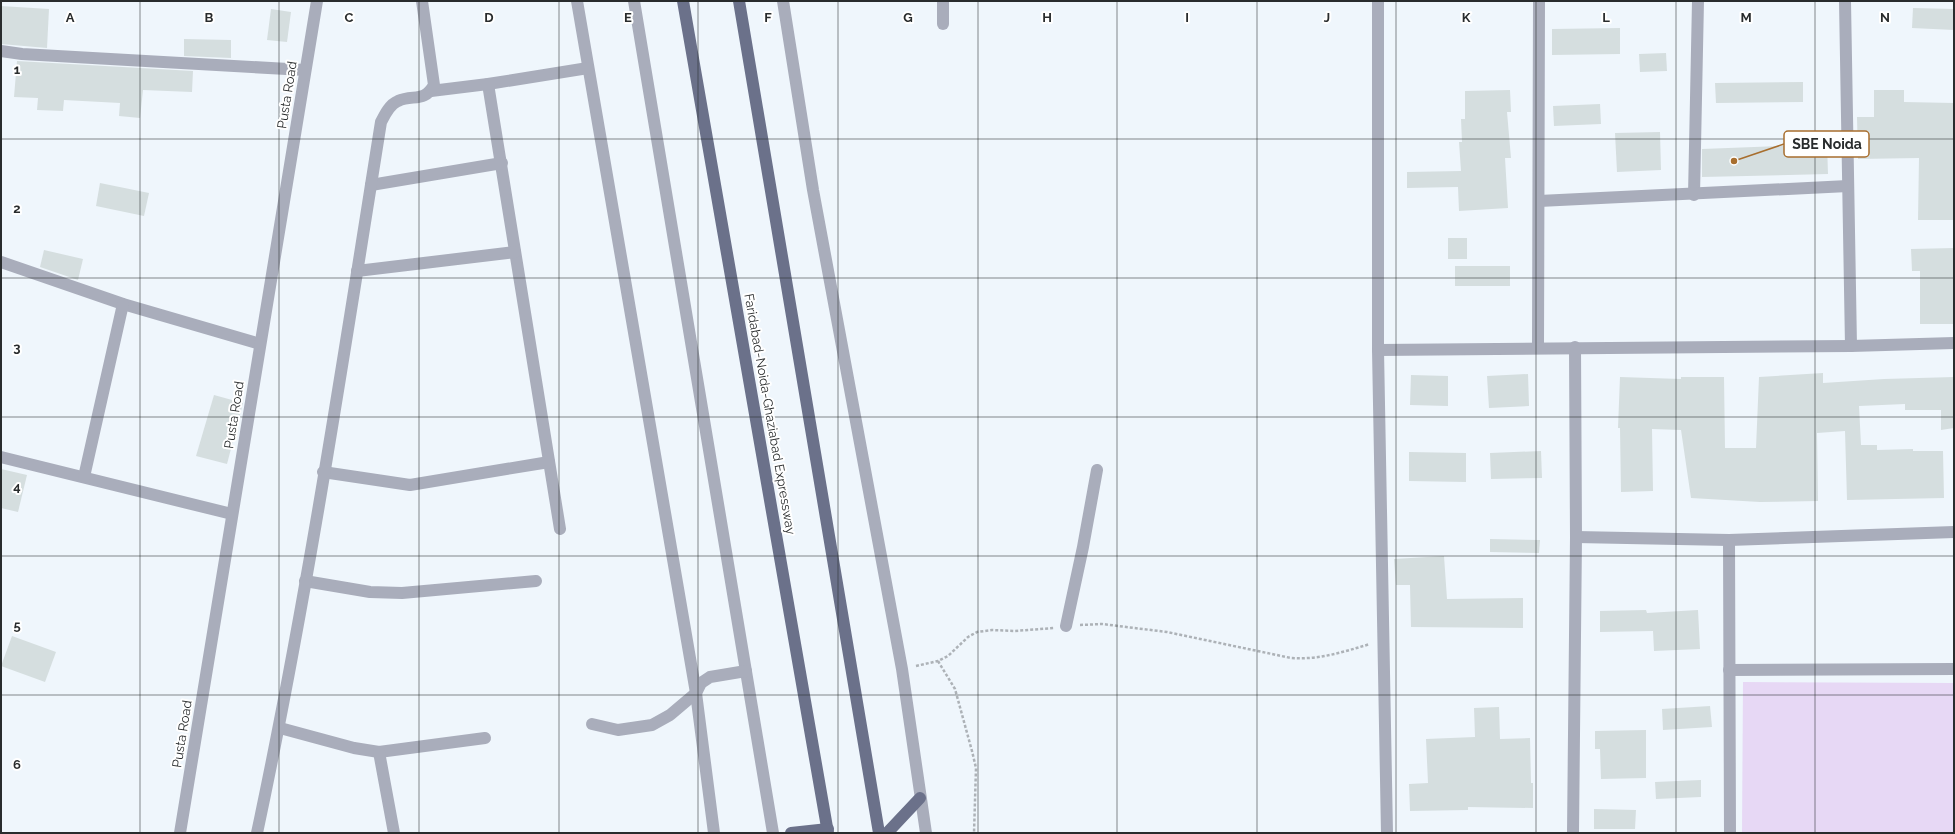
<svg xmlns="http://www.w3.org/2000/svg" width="1955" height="834" font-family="Raleway,sans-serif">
<rect width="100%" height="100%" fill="#eff6fc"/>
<polygon fill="#e7d8f5" points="1743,682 1954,683 1954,833 1742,833"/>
<g fill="#d5dedf">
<polygon points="1,6 49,9 47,48 1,44"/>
<polygon points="1913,8 1954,9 1954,30 1912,28"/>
<polygon points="271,9 291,12 287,42 267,40"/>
<polygon points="1620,28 1620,54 1552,55 1552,29"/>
<polygon points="184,39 231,40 231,58 184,56"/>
<polygon points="1666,53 1667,71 1640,72 1639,54"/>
<polygon points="17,61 193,71 192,92 143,90 140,118 119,116 120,103 64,100 63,111 37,110 38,98 14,97"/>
<polygon points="1803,82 1803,102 1716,103 1715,83"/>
<polygon points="1510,90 1511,112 1507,112 1511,158 1505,158 1508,208 1459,211 1458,187 1407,188 1407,172 1461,171 1459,142 1462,142 1461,119 1465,119 1465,91"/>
<polygon points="1874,90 1904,90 1904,102 1954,103 1954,220 1918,220 1919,158 1858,159 1857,117 1874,117"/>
<polygon points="1600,104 1601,124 1554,126 1553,106"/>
<polygon points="1660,132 1661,170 1617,172 1615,133"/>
<polygon points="1827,144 1828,174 1702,177 1702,149"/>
<polygon points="100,183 149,193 144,216 96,206"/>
<rect x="1448" y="238" width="19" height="21"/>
<polygon points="1954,248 1954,324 1920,324 1920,271 1912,271 1911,249"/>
<polygon points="44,250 83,259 78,280 40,267"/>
<rect x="1455" y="266" width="55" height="20"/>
<polygon points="1823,373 1823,383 1884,379 1954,377 1954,428 1941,430 1941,410 1905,410 1905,404 1859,406 1861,445 1877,445 1877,450 1913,449 1913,451 1943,451 1944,498 1847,500 1845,431 1817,433 1818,501 1760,502 1691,498 1681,430 1652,429 1653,491 1621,492 1620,428 1618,428 1620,377 1681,379 1681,377 1724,377 1725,448 1756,448 1759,377"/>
<polygon points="1528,374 1529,406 1489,408 1487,376"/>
<polygon points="1411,375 1448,376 1448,406 1410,405"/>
<polygon points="214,395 243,403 227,464 196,456"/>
<polygon points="1541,451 1542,478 1491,479 1490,453"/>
<polygon points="1409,452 1466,453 1466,482 1409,481"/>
<polygon points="1,469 27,475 18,512 1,508"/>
<polygon points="1490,539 1540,540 1539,553 1490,552"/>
<polygon points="1444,556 1447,599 1523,598 1523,628 1411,627 1410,585 1396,585 1394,559"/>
<polygon points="1646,610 1647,613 1698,610 1700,649 1654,651 1653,631 1600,632 1600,611"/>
<polygon points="12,636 56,652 45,682 1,666"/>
<polygon points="1710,706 1712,727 1663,730 1662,709"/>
<polygon points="1499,707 1500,739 1530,738 1531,783 1533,783 1533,808 1468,807 1468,810 1410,811 1409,784 1428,783 1426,739 1475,737 1474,708"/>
<polygon points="1646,730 1646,778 1601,779 1600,749 1595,749 1595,731"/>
<polygon points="1701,780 1701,797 1656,799 1655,782"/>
<polygon points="1594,809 1636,810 1635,829 1594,829"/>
</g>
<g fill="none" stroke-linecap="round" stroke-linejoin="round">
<g stroke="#adb2b7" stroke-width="2.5" stroke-dasharray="3 2" stroke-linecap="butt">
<path d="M1080,625L1102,624L1167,632L1291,658C1319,660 1343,652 1370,644"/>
<polyline points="938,661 955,689 972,751 976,768 974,833"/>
<polyline points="916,666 938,661 948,656 968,637 977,632 992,630 1015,631 1054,628"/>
</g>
<g stroke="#a9adbb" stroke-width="12">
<polyline points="577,1 696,693 714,833"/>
<polyline points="634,1 773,833"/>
<polyline points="783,1 813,190 902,669 926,833"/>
<polyline points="943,1 943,24"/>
<polyline points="1378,1 1378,350 1387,833"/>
<polyline points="1845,1 1851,346"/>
<polyline points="1,51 22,54 305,70"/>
<polyline points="488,84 560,529"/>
<polyline points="431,91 488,84 588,68"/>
<polyline points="371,185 502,163"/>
<polyline points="1694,195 1698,1"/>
<polyline points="1539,201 1848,186"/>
<polyline points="1,262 123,304 260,344"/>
<polyline points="357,271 515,252"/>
<polyline points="1538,348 1539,1"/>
<polyline points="1378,350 1851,346 1954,343"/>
<polyline points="1,457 232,514"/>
<polyline points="323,472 410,485 549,462"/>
<polyline points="84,477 123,304"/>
<polyline points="1576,537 1729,540 1954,532"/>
<polyline points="1729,540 1730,833"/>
<polyline points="305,581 370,592 402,593 536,581"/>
<polyline points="1066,626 1083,547 1097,470"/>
<polyline points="1729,670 1954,669"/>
<polyline points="592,724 618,730 652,725 670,715 696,693 701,683 710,677 746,671"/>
<polyline points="280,728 354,748 379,752 485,738"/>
<polyline points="379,752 394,833"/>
<polyline points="180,833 317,1"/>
<path d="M257,833C307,598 343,360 381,122C385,114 390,104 398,101C413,94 424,103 434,85L422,1"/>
<polyline points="1573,833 1576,537 1575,347"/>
</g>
<g stroke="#6b718a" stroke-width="12">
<polyline points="683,1 828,833"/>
<polyline points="739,1 879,833"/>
<polyline points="791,833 828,829"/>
<polyline points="887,833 920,798"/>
</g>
</g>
<path fill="none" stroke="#292c2d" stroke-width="1" stroke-opacity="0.55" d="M140,1V833M279,1V833M419,1V833M559,1V833M698,1V833M838,1V833M978,1V833M1117,1V833M1257,1V833M1396,1V833M1536,1V833M1676,1V833M1815,1V833M1,139H1954M1,278H1954M1,417H1954M1,556H1954M1,695H1954"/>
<g text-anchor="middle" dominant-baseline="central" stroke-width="4" stroke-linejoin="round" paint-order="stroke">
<g font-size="13" fill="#292c2d" stroke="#fff">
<text transform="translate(287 95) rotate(-81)">Pusta Road</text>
<text transform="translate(770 414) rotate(80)">Faridabad-Noida-Ghaziabad Expressway</text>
<text transform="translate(234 415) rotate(-81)">Pusta Road</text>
<text transform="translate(182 734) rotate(-81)">Pusta Road</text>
</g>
</g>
<g font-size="13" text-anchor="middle" font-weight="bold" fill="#292c2d" stroke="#fff" stroke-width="4" stroke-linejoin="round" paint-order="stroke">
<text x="70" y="22">A</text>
<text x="209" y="22">B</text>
<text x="349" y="22">C</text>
<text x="489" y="22">D</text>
<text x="628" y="22">E</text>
<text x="768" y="22">F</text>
<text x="908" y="22">G</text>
<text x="1047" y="22">H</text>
<text x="1187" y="22">I</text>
<text x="1327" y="22">J</text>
<text x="1466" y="22">K</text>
<text x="1606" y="22">L</text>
<text x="1746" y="22">M</text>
<text x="1885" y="22">N</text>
<text x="17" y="74">1</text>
<text x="17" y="213">2</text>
<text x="17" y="352">3</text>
<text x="17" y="491">4</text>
<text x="17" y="630">5</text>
<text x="17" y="769">6</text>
</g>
<path fill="none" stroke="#a86e2e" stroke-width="1.5" d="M1734 161L1784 144"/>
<circle fill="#a86e2e" stroke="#fff" stroke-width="1.5" cx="1734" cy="161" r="4"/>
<rect fill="#fff" stroke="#a86e2e" stroke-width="1.5" x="1784" y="131" width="85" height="26" rx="4"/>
<g font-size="14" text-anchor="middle" font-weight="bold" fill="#292c2d">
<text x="1827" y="149">SBE Noida</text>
</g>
<rect width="1955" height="834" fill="none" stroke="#292c2d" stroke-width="4"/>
</svg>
